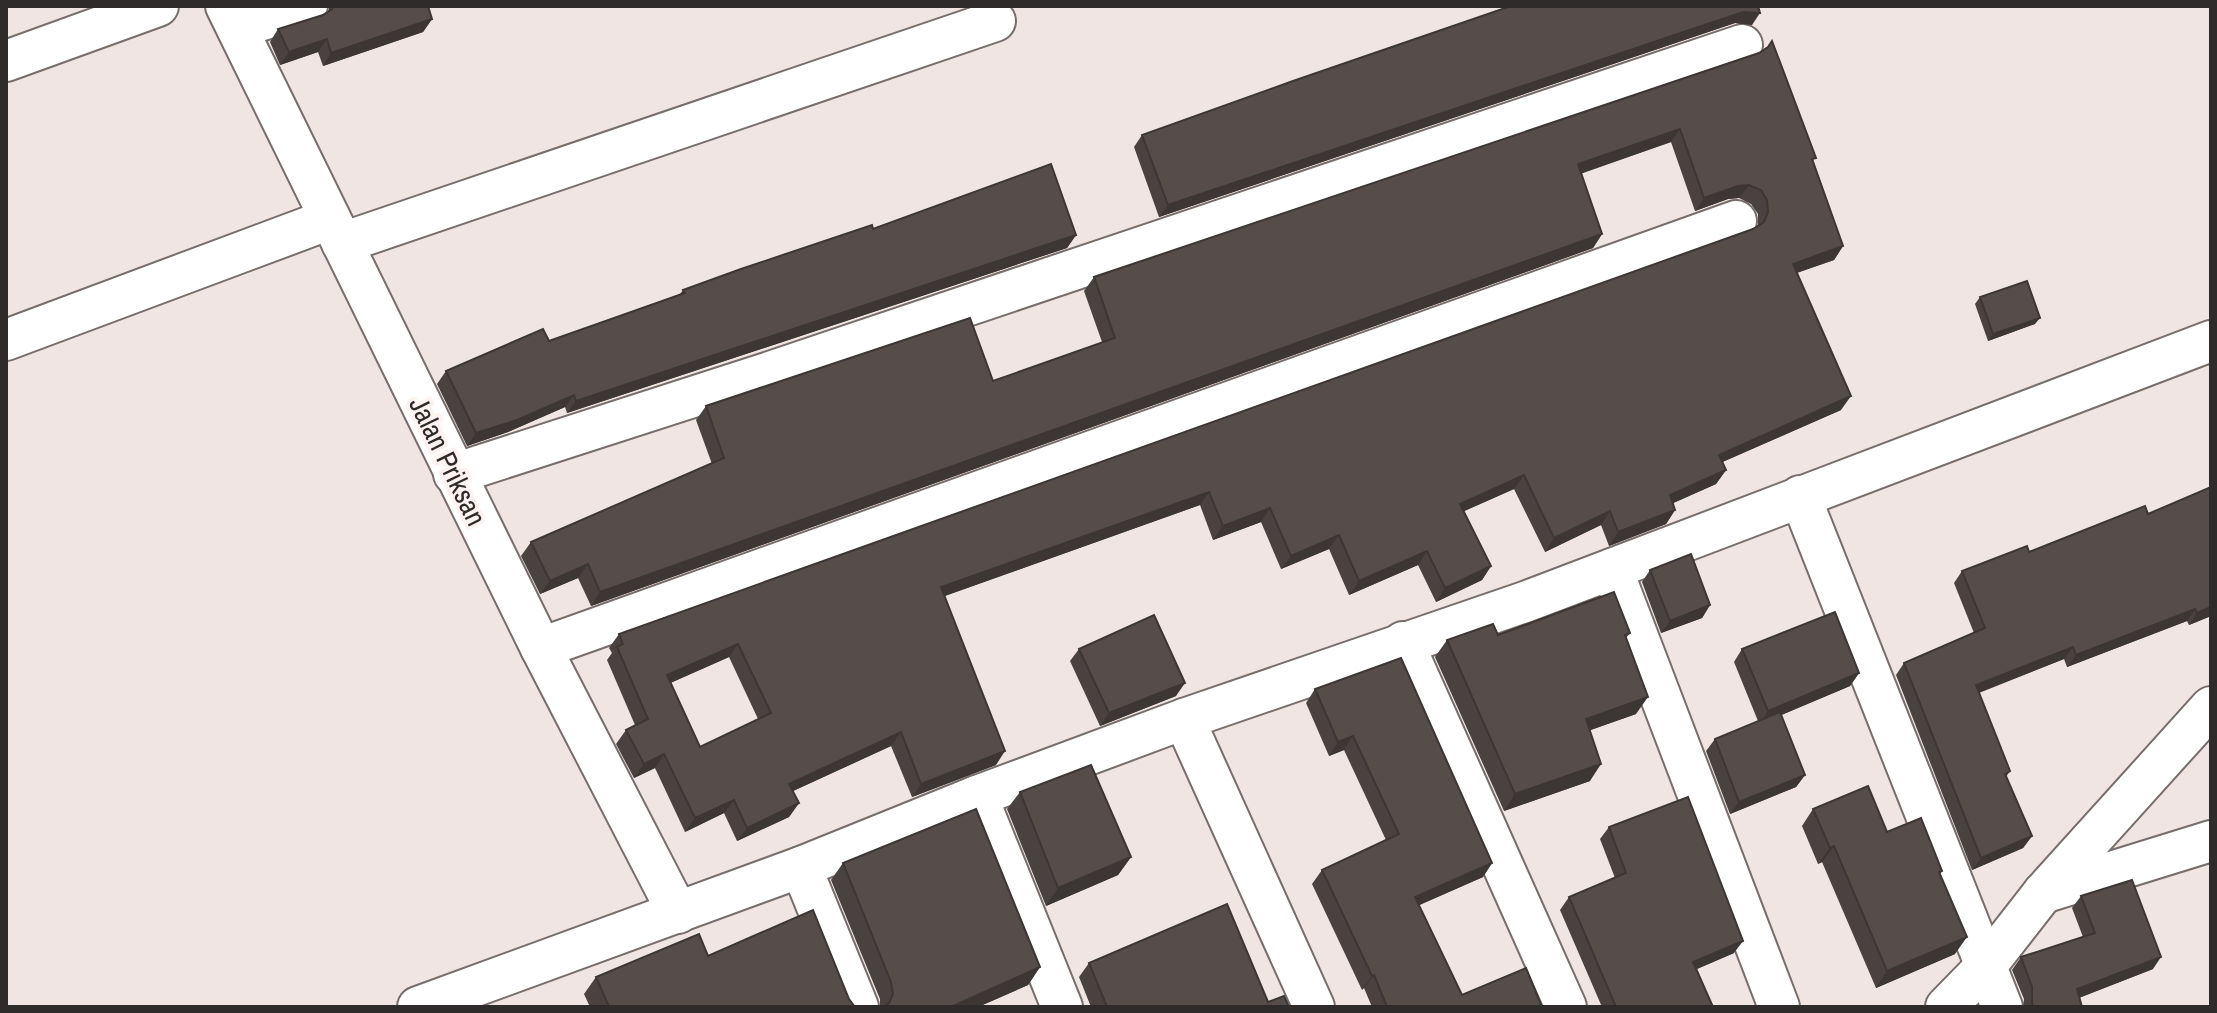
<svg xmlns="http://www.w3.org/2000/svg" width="2217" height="1013" font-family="'Archivo Narrow',sans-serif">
<rect width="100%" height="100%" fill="#f0e5e3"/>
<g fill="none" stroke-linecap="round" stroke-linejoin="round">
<g stroke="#776d6b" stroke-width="44">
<g id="street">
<polyline points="226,6 541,648 678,913"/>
<polyline points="237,28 307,6"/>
<polyline points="6,61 158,6"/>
<polyline points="342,243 995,21"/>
<polyline points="6,340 330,219"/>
<polyline points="454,474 764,374 1742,45"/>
<polyline points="1800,496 2002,1007"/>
<polyline points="1612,569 1779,1007"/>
<polyline points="1403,642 1566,1007"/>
<polyline points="541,648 1736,221"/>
<polyline points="1184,719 1314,1007"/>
<polyline points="977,796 1062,1007"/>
<polyline points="801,867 858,1007"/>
<polyline points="2043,893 2211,841"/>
<polyline points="418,1007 801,867 977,796 1184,719 1525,602 2211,341"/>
<polyline points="1946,1007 1986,966 2043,893 2211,707"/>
</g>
</g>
<use href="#street" stroke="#fff" stroke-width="40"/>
</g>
<g fill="#4a4240" fill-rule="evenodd">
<polygon points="329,6 428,6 432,19 423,32 323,66 318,52 280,65 270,42 278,29 323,15 329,11"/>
<polygon points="1758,6 1752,25 1735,23 1159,217 1134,147 1142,135"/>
<path d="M1772,41L1843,246L1834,260L1797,273L1841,410L1722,462L1726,470L1716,484L1673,503L1675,510L1666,524L1609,546L1601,525L1545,552L1514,489L1464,511L1491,566L1482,580L1436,602L1418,565L1349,595L1329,549L1281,569L1261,522L1213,540L1200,505L944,596L996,765L912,797L891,746L793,791L799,803L789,817L737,841L724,813L685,832L655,768L634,778L616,744L626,730L635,725L607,660L612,653L609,648L619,634L1753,229L1758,225V214L1751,204L1739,198L1728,199L1695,211L1671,142L1581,173L1602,234L1593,248L591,606L578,578L540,594L521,556L531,542L712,464L696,420L706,406L993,381L1102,342L1084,291L1094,277L1759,53L1767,48ZM729,657L758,719L700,747L670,683Z"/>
<polygon points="873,229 1076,235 1067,248 567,413 565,407 508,432 467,446 437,384 446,371 549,341 680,294 683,290"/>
<polygon points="1980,297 2035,324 1988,341 1975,304"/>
<polygon points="2211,487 2211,616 2189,625 2187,621 2067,667 2064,659 1979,693 2010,771 2006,777 2032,836 2023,848 1972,870 1896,675 1904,663 1974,633 1954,583 1962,571 2029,552 2148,514"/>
<polygon points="1650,570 1710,605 1702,618 1661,633 1642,582"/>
<polygon points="1630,633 1626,638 1636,714 1590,730 1590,781 1504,811 1435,657 1447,640 1498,635"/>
<polygon points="1079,649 1176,696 1100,726 1070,661"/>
<polygon points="1742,649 1859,673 1850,686 1781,715 1805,775 1796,787 1730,814 1706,751 1715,739 1758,721 1734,662"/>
<polygon points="1315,689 1492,863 1483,877 1419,905 1462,995 1542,1007 1372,1007 1364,988 1362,990 1312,884 1322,870 1386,840 1344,750 1329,756 1306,703"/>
<polygon points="1020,792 1131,857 1118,875 1046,906 1007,809"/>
<polygon points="1813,809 1887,832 1942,871 1940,874 1955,954 1876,988 1822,862 1818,864 1802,826"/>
<polygon points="1609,827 1734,953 1697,969 1713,1007 1602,1007 1560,910 1569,897 1615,878 1600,839"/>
<polygon points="843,863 1040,967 1028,985 978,1007 880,1007 880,999 831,880"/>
<polygon points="2081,896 2153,969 2079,998 2082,1007 2023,1007 2024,999 2012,970 2021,957 2083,937 2072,908"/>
<polygon points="708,956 849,999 855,1007 590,1007 584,994 596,977"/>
<polygon points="1089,963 1268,1002 1289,1007 1091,1007 1079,977"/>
</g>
<g fill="#3c3634">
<polygon points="1743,12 1760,13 1752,25 1735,23 1159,217 1168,205"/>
<polygon points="432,19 423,32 323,66 331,53"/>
<polygon points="327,39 318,52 280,65 289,52"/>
<polygon points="1680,129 1671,142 1569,178 1578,164"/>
<polygon points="1749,185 1739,198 1728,199 1695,211 1704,198 1738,186"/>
<polygon points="1602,234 1593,248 591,606 600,592"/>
<polygon points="1076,235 1067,248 567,413 576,401"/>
<polygon points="1843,246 1834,260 1784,277 1793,264"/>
<polygon points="2040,318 2035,324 1988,341 1993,334"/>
<polygon points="574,395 565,407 508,432 467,446 476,433"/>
<polygon points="1851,396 1841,410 1709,468 1719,455"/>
<polygon points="1726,470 1716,484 1660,509 1670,495"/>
<polygon points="1524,475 1514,489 1451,517 1460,504"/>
<polygon points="1209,492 1200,505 931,601 941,587"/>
<polygon points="1270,508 1261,522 1213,540 1223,526"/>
<polygon points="1675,510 1666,524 1609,546 1618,532"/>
<polygon points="1610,511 1601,525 1545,552 1554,538"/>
<polygon points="1339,535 1329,549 1281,569 1291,556"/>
<polygon points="1427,551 1418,565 1349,595 1359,581"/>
<polygon points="588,564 578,578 540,594 550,581"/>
<polygon points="1491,566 1482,580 1436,602 1445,588"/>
<polygon points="1710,605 1702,618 1661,633 1670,621"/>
<polygon points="2211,607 2211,616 2189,625 2197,613"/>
<polygon points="2195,609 2187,621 2067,667 2076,655"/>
<polygon points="738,644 729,657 657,689 667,675"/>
<polygon points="2073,647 2064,659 1967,697 1976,685"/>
<polygon points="1859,673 1850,686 1760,724 1768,711"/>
<polygon points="1185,683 1176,696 1100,726 1109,713"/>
<polygon points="1648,697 1636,714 1574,736 1586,719"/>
<polygon points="901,732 891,746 780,797 789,784"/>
<polygon points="1353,736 1344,750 1329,756 1338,742"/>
<polygon points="1005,751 996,765 912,797 921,784"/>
<polygon points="664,754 655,768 634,778 644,764"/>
<polygon points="1601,764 1590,781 1504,811 1515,794"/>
<polygon points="1805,775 1796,787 1730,814 1739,802"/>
<polygon points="734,800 724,813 685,832 695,818"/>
<polygon points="799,803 789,817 737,841 747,828"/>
<polygon points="2032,836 2023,848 1972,870 1981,858"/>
<polygon points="1834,846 1822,862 1818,864 1830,848"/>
<polygon points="1131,857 1118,875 1046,906 1058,888"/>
<polygon points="1492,863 1483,877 1406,911 1415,897"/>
<polygon points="1967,937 1955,954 1876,988 1887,971"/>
<polygon points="1743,941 1734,953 1685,974 1693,962"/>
<polygon points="2161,957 2153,969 2068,1002 2077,989"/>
<polygon points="1040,967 1028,985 978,1007 951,1007"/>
<polygon points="1374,975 1364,988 1362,990 1372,976"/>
</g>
<g fill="#564d4b" stroke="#3c3634" stroke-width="2" fill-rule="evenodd">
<polygon points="334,6 428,6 432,19 331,53 327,39 289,52 278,29 323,15 332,9"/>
<polygon points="1511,6 1758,6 1760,13 1743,12 1168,205 1142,135 1293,81"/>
<path d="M1772,41L1816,158L1812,159L1843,246L1793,264L1851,396L1719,455L1726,470L1670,495L1675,510L1618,532L1610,511L1554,538L1524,475L1460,504L1491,566L1445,588L1427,551L1359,581L1339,535L1291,556L1270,508L1223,526L1209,492L941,587L1005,751L921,784L901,732L789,784L799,803L747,828L734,800L695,818L664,754L644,764L626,730L648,719L617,647L623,644L619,634L1753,229L1764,222L1768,212L1767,200L1761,190L1749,185L1738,186L1704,198L1680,129L1578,164L1602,234L600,592L588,564L550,581L531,542L724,458L706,406L970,318L993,381L1115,338L1094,277L1759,53L1768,47ZM738,644L771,713L700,747L667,675Z"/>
<polygon points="1051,164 1076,235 576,401 574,395 517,420 476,433 446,371 543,329 549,341 685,293 683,290 741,269 872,225 873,229"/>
<polygon points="2027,281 2040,318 1993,334 1980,297"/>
<polygon points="2211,487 2211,607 2197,613 2195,609 2076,655 2073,647 1976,685 2010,771 2005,774 2032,836 1981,858 1904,663 1985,628 1962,571 2027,546 2029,552 2145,506 2148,514"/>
<polygon points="1691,554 1710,605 1670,621 1650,570"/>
<polygon points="1614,592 1630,633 1625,635 1648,697 1586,719 1601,764 1515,794 1447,640 1493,624 1498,635"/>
<polygon points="1835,612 1859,673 1768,711 1742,649"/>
<polygon points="1154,615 1185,683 1109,713 1079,649"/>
<polygon points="1401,658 1492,863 1415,897 1462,995 1526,968 1542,1007 1387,1007 1374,975 1372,976 1322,870 1399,834 1353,736 1338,742 1315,689"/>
<polygon points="1780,712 1805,775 1739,802 1715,739"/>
<polygon points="1091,765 1131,857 1058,888 1020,792"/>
<polygon points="1868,786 1887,832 1921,818 1942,871 1939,872 1967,937 1887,971 1834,846 1830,848 1813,809"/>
<polygon points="1688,797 1743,941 1693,962 1713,1007 1616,1007 1569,897 1626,873 1609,827"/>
<polygon points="976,809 1040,967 951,1007 884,1007 889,1003 893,994 891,982 843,863"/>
<polygon points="2132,880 2161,957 2077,989 2082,1007 2033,1007 2032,1003 2032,987 2021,957 2095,933 2081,896"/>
<polygon points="1227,904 1268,1002 1284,996 1289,1007 1107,1007 1089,963"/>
<polygon points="813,910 849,999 855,1007 609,1007 596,977 699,934 708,956"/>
</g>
<g text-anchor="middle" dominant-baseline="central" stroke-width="8" stroke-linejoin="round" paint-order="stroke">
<g font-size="28" fill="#2f2b2b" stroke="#fef3f1">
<text transform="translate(448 461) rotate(64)">Jalan Priksan</text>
</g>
</g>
<rect width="2217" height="1013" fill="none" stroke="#2f2b2b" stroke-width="16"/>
</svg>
